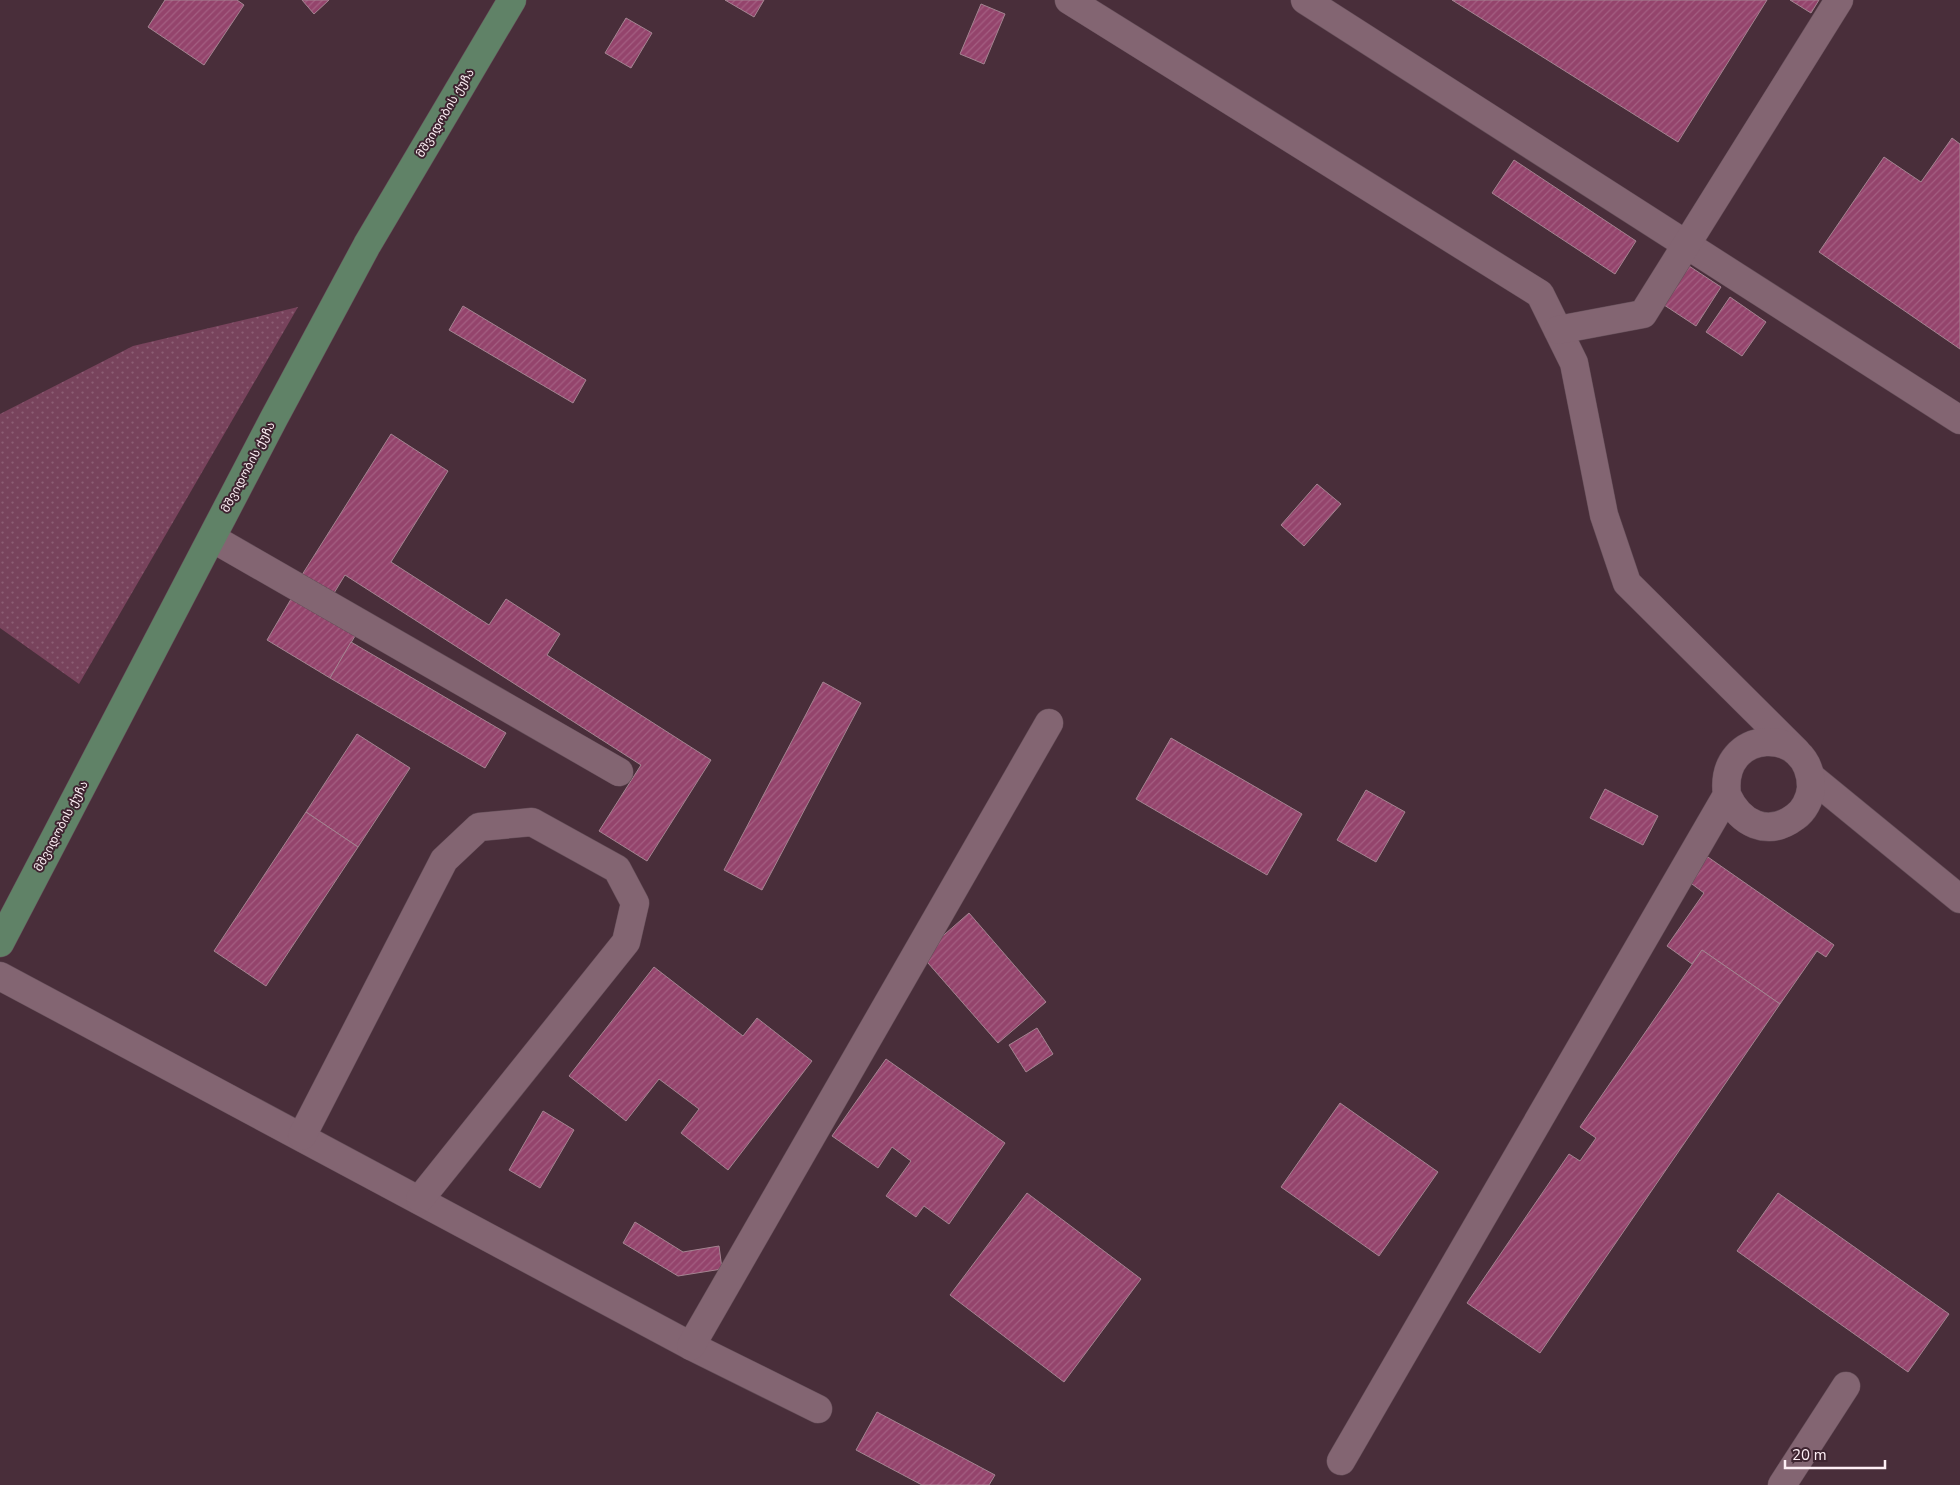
<svg xmlns="http://www.w3.org/2000/svg" width="1960" height="1485" font-family="'Nunito Sans','Noto Sans Georgian',sans-serif">
<defs>
<pattern id="grass-dots" width="8" height="8" patternUnits="userSpaceOnUse" patternTransform="scale(1.25)"><rect width="8" height="8" fill="#78435c"/><path d="M2 2h.1M6 6h.1" fill="none" stroke="#8c5e74" stroke-width="1.8" stroke-linecap="round"/></pattern>
<pattern id="building-hatch" width="6" height="6" patternUnits="userSpaceOnUse" patternTransform="scale(1.25)"><rect width="6" height="6" fill="#94446c"/><path d="M-1 1l2-2M0 6l6-6M5 7l2-2" fill="none" stroke="#a45f82"/></pattern>
</defs>
<rect width="100%" height="100%" fill="#492e3a"/>
<polygon fill="url(#grass-dots)" points="298,307 79,684 0,628 0,414 133,346"/>
<g fill="url(#building-hatch)" stroke="#a48491">
<polygon points="165,0 237,0 244,5 204,65 148,27"/>
<polygon points="302,0 329,0 314,14"/>
<polygon points="725,0 764,0 754,17"/>
<polygon points="1452,0 1767,0 1678,142"/>
<polygon points="1790,0 1819,0 1811,13"/>
<polygon points="981,4 1005,14 984,64 960,54"/>
<polygon points="626,18 652,33 631,68 605,53"/>
<polygon points="1952,138 1960,144 1960,349 1819,252 1884,157 1921,182"/>
<polygon points="1514,160 1636,241 1615,274 1492,193"/>
<polygon points="1683,262 1721,287 1696,326 1658,301"/>
<polygon points="1730,297 1766,322 1742,356 1706,332"/>
<polygon points="463,306 586,380 573,403 449,330"/>
<polygon points="391,434 448,471 391,562 489,625 506,599 560,634 547,655 711,760 647,861 599,831 641,765 345,575 331,598 300,578"/>
<polygon points="1317,484 1341,504 1304,546 1281,525"/>
<polygon points="294,594 358,631 330,678 267,640"/>
<polygon points="351,642 506,733 485,768 330,678"/>
<polygon points="823,682 861,703 762,890 724,870"/>
<polygon points="357,734 410,768 358,847 306,812"/>
<polygon points="1171,738 1302,814 1267,875 1136,799"/>
<polygon points="1605,789 1658,816 1643,845 1590,818"/>
<polygon points="1366,790 1405,812 1376,862 1337,840"/>
<polygon points="306,812 358,847 266,986 214,951"/>
<polygon points="1705,855 1834,945 1826,957 1817,951 1780,1004 1702,950 1692,964 1667,946 1704,893 1688,881"/>
<polygon points="969,913 1046,1002 998,1043 921,955"/>
<polygon points="1702,950 1780,1004 1540,1353 1467,1303 1569,1154 1580,1161 1596,1138 1580,1127"/>
<polygon points="654,967 743,1036 757,1018 812,1061 728,1170 681,1133 699,1109 659,1079 626,1121 569,1076"/>
<polygon points="1037,1028 1053,1054 1026,1072 1009,1045"/>
<polygon points="886,1059 1005,1143 949,1224 924,1206 916,1217 886,1196 911,1161 892,1147 878,1168 832,1136"/>
<polygon points="1340,1103 1438,1172 1379,1256 1281,1187"/>
<polygon points="543,1111 574,1130 540,1188 509,1170"/>
<polygon points="1027,1193 1141,1279 1064,1382 950,1295"/>
<polygon points="1778,1193 1949,1314 1908,1372 1737,1251"/>
<polygon points="635,1222 683,1252 719,1246 722,1269 678,1276 623,1243"/>
<polygon points="877,1412 995,1475 989,1485 922,1485 856,1450"/>
</g>
<g fill="none" stroke-linecap="round" stroke-linejoin="round">
<g stroke="#644e58" stroke-width="29">
<g id="minor">
<polyline points="1069,0 1540,294 1574,363 1604,515 1627,583 1796,751"/>
<polyline points="1305,0 1960,420"/>
<polyline points="1558,330 1643,314 1839,0"/>
<polyline points="212,538 619,772"/>
<polyline points="1811,777 1960,899"/>
<polyline points="0,976 691,1346 818,1409"/>
<polyline points="302,1136 444,860 479,827 532,822 617,869 635,903 626,942 420,1199"/>
<polyline points="691,1346 1049,723"/>
<path d="M1341,1461L1727,795C1718,727 1812,724 1811,788C1810,799 1804,811 1795,817C1767,838 1740,823 1727,795"/>
<polyline points="1782,1485 1846,1386"/>
</g>
</g>
<g stroke="#644e58" stroke-width="29">
<polyline id="major" points="0,943 273,420 367,245 512,0"/>
</g>
<use href="#minor" stroke="#836572" stroke-width="28"/>
<use href="#major" stroke="#608267" stroke-width="28"/>
</g>
<g text-anchor="middle" dominant-baseline="central" stroke-width="4" stroke-linejoin="round" paint-order="stroke">
<g font-size="12" fill="#feeff5" stroke="#3e2430">
<text transform="translate(445 113) rotate(-59)">მშვიდობის ქუჩა</text>
<text transform="translate(248 467) rotate(-62)">მშვიდობის ქუჩა</text>
<text transform="translate(61 826) rotate(-62)">მშვიდობის ქუჩა</text>
</g>
</g>
<path d="M1785 1460v8h100v-8" fill="none" stroke="#feeff5" stroke-width="2.5"/>
<text x="1792" y="1460" font-size="15" fill="#feeff5" stroke="#3e2430" stroke-width="4" paint-order="stroke">20 m</text>
</svg>
